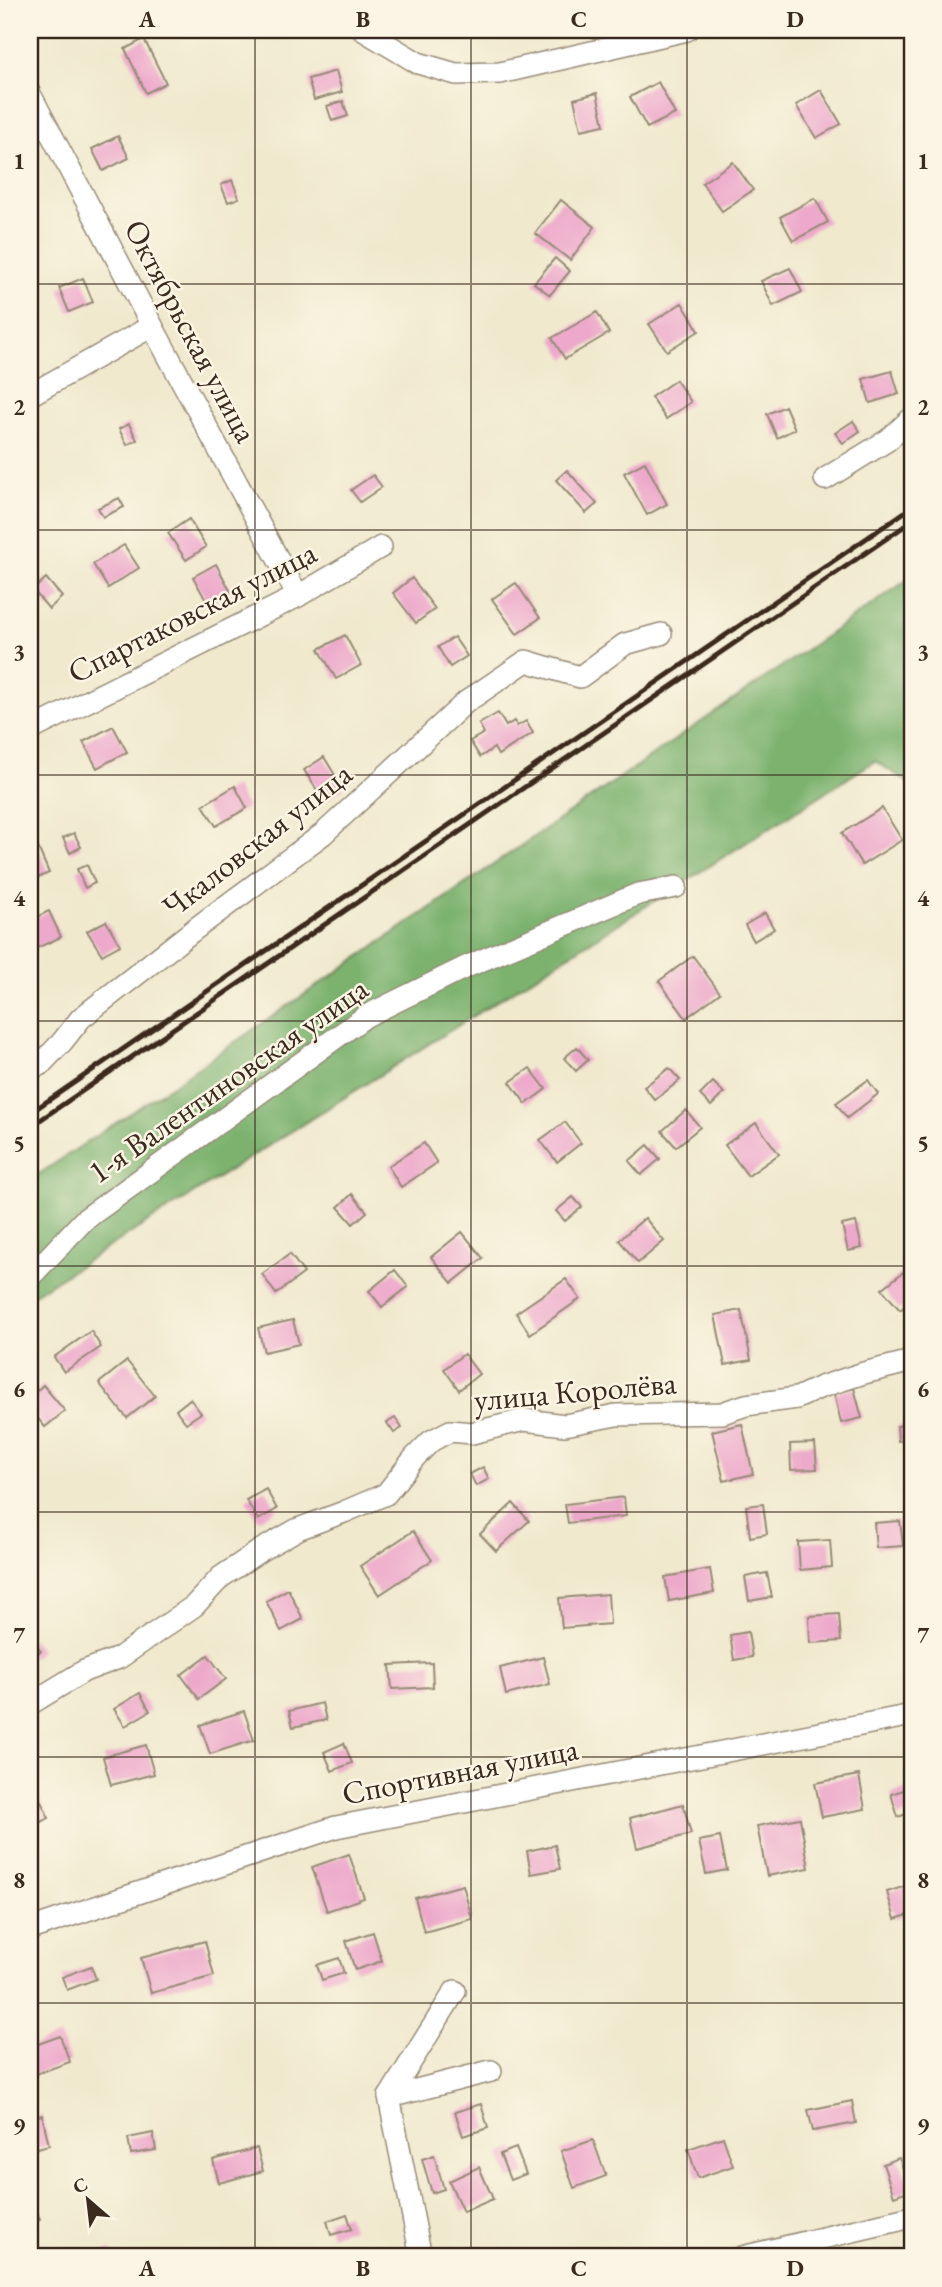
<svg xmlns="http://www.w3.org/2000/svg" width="942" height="2287" font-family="'EB Garamond',serif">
<rect width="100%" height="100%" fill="#fcf5e5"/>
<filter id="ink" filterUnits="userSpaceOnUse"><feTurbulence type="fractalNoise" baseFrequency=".0143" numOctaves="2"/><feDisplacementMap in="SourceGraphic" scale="14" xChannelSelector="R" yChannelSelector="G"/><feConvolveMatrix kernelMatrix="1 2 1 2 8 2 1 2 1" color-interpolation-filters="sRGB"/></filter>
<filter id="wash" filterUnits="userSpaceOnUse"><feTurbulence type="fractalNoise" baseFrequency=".00686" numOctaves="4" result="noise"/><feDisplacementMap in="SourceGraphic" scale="28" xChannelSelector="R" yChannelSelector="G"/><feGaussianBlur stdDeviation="1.57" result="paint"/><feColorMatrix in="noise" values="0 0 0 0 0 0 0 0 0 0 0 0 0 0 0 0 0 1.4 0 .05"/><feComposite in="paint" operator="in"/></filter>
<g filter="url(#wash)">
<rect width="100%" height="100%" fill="#f0e9ce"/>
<polygon fill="#7cb26e" stroke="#5c6e46" stroke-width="2" points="912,577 912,785 875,761 30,1297 30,1180 180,1080"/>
<g id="blocks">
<g fill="#eda9cb">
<polygon points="144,39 166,83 146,93 125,49"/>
<polygon points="336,71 342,92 314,100 308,79"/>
<polygon points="658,82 675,114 647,128 630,97"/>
<polygon points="821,90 841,124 816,138 796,105"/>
<polygon points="597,93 604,125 581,130 574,99"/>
<polygon points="343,101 348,116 332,121 327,106"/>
<polygon points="118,136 129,158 103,171 92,149"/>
<polygon points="733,162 753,190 722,211 702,183"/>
<polygon points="232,180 239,198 228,202 221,185"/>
<polygon points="815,198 828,222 793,241 780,217"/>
<polygon points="561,200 595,227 570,260 535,233"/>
<polygon points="555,258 570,271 550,295 534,283"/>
<polygon points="790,268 802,292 773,306 761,281"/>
<polygon points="83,278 93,302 69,312 59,288"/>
<polygon points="682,303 699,331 667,351 649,324"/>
<polygon points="597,312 609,333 565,359 552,338"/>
<polygon points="892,371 899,394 870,403 863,379"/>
<polygon points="676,380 691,402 666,419 651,397"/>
<polygon points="785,406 795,429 777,438 767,414"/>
<polygon points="853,421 860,431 843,443 835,433"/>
<polygon points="129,424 137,440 127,445 119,429"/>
<polygon points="645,462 667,504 647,515 624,473"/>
<polygon points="567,470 597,504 586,513 556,480"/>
<polygon points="373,475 382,487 360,502 351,490"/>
<polygon points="119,498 124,507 103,517 98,508"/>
<polygon points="189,519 206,547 186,560 168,533"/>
<polygon points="124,545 139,568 108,588 93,564"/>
<polygon points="216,564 231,592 208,604 193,577"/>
<polygon points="46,578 62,597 49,609 33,590"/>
<polygon points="412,578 435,609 416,623 393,593"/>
<polygon points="516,583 540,618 517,634 492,599"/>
<polygon points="345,635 361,665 336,679 319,649"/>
<polygon points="454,637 467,656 450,667 438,647"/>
<polygon points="498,713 506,726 514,721 517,726 526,721 533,733 498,755 494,748 480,757 470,741 484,733 479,724"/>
<polygon points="113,726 127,752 97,768 83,742"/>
<polygon points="324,757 343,788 324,801 304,770"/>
<polygon points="235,786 247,808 216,826 203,805"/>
<polygon points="882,808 902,840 862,865 842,833"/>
<polygon points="74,833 81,847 70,853 63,838"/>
<polygon points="37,845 49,873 30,881 30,848"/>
<polygon points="87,865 95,883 85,888 77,869"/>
<polygon points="49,911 61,937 37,948 30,931 30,920"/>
<polygon points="765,913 774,929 754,941 745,925"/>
<polygon points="106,921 120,945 102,955 87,931"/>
<polygon points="693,956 720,993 686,1018 659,981"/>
<polygon points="577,1047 588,1060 576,1071 564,1058"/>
<polygon points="530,1068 546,1089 526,1104 510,1082"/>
<polygon points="669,1068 680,1080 655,1100 644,1087"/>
<polygon points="868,1080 878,1094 847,1118 836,1103"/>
<polygon points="713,1082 724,1093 711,1106 700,1095"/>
<polygon points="686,1110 700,1127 676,1147 662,1131"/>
<polygon points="565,1122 581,1143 557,1162 540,1140"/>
<polygon points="756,1123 779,1154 748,1176 725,1145"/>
<polygon points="424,1143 437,1163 401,1187 388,1166"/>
<polygon points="648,1145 660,1159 641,1175 629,1161"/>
<polygon points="352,1194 367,1212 353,1224 338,1207"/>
<polygon points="573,1197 582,1207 565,1221 556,1211"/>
<polygon points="645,1218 664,1241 638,1263 619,1240"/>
<polygon points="856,1222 862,1248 848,1251 842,1225"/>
<polygon points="462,1232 483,1258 452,1283 431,1257"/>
<polygon points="290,1254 304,1273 276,1294 262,1274"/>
<polygon points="912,1265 912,1300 900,1310 882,1289"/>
<polygon points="395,1270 408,1287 382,1307 369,1291"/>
<polygon points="566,1279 580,1299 530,1334 516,1313"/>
<polygon points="741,1310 751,1360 725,1365 715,1315"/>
<polygon points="293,1320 299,1344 264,1352 258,1328"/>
<polygon points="91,1331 101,1347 64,1372 54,1357"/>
<polygon points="464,1354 479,1374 459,1390 444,1369"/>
<polygon points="127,1361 155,1396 127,1418 99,1383"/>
<polygon points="43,1385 65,1411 45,1427 30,1409 30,1397"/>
<polygon points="854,1388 862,1418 841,1423 834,1393"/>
<polygon points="190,1399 201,1413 186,1423 176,1410"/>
<polygon points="395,1418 402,1428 394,1433 387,1423"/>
<polygon points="742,1424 753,1474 724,1481 712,1431"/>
<polygon points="912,1425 912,1440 898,1441 897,1426"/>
<polygon points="815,1443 817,1469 791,1470 790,1444"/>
<polygon points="483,1467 489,1479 476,1486 470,1474"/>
<polygon points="266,1489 277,1509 258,1520 246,1500"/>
<polygon points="624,1497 626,1516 568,1523 565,1504"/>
<polygon points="513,1503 529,1521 496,1551 480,1534"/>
<polygon points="763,1504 767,1534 750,1537 746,1506"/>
<polygon points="900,1521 903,1546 876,1548 874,1523"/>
<polygon points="413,1531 432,1560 379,1595 360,1566"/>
<polygon points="830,1540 832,1567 800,1570 798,1542"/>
<polygon points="710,1569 714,1593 669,1601 665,1577"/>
<polygon points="767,1573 772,1597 749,1601 745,1577"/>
<polygon points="288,1589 303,1619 281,1631 266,1601"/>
<polygon points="608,1594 610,1624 562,1628 559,1598"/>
<polygon points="839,1614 841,1641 810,1643 809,1616"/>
<polygon points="748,1632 752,1657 734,1660 730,1635"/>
<polygon points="32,1638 41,1651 30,1659 30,1640"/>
<polygon points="208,1655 226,1679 199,1699 181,1675"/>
<polygon points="543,1657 550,1684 506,1695 500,1668"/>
<polygon points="432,1663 433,1687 392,1689 390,1665"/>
<polygon points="140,1693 150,1711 125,1726 114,1709"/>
<polygon points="322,1703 326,1720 293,1727 289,1711"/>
<polygon points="244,1711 254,1740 210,1754 200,1725"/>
<polygon points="344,1743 352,1763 332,1771 324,1752"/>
<polygon points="146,1745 154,1774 111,1785 103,1757"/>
<polygon points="859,1775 865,1809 822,1817 815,1783"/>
<polygon points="30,1779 49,1818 30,1827"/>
<polygon points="907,1789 912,1812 898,1817 891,1794"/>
<polygon points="683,1804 691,1834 637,1848 630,1818"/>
<polygon points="800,1818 809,1868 767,1876 757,1826"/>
<polygon points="720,1837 727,1870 706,1874 699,1841"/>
<polygon points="555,1845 560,1869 531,1874 527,1851"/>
<polygon points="349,1854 364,1898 327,1911 312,1867"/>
<polygon points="912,1884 912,1914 895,1919 887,1892"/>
<polygon points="463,1885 472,1919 424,1932 415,1898"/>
<polygon points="373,1932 382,1961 355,1970 346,1941"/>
<polygon points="205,1941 214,1976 151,1993 141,1958"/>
<polygon points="339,1958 344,1973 322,1980 317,1965"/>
<polygon points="91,1966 96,1979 67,1990 62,1977"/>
<polygon points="60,2036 70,2062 33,2075 30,2067 30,2047"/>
<polygon points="852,2101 856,2123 813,2131 808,2110"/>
<polygon points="481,2104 488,2128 463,2136 455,2112"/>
<polygon points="42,2115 49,2145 30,2150 30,2118"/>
<polygon points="153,2133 156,2150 131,2154 128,2138"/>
<polygon points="723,2137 733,2166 698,2178 688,2149"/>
<polygon points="593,2140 606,2176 574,2188 561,2151"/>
<polygon points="257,2148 263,2171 219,2183 213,2160"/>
<polygon points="516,2148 526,2174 510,2180 500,2154"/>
<polygon points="434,2155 444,2189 432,2193 422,2159"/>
<polygon points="899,2158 911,2190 894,2196 883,2164"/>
<polygon points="479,2167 493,2199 463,2212 449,2181"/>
<polygon points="32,2199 40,2220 30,2224 30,2200"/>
<polygon points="347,2214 352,2229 331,2235 327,2221"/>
<polygon points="112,2250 114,2257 88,2257 88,2256"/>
</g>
</g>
</g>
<g filter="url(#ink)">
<use href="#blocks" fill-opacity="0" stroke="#968a76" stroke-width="2"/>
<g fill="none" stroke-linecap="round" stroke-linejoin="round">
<g stroke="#968a76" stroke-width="24">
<g id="minor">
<polyline points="363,30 418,63 456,74 500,73 687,30"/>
<polyline points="30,94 158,337 298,596"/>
<polyline points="30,395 152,326"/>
<polyline points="825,479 888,440 912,418"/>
<polyline points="30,730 298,596 381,547"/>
<polyline points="30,1069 41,1064 62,1042 81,1018 195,929 323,834 466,702 526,661 580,677 625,644 661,634"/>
<polyline points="30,1277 84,1220 366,1016 466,967 638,894 676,887"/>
<polyline points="30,1704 84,1671 119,1658 194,1606 221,1577 261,1550 298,1529 344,1512 386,1494 415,1457 431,1441 450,1431 472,1433 524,1420 565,1425 616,1415 722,1413 746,1405 797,1398 821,1387 864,1373 912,1361"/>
<polyline points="30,1929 336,1827 912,1715"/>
<polyline points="389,2097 455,1991"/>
<polyline points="421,2257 389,2097 491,2071"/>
<polyline points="742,2257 912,2217"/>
</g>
</g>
<use href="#minor" stroke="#fff" stroke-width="21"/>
<g stroke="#3b2a1e" stroke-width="5">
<polyline points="30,1113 912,507"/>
<polyline points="30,1127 912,521"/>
</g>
</g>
</g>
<path fill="none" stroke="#3b2a1e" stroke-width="2" stroke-opacity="0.55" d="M255,30V2257M471,30V2257M687,30V2257M30,284H912M30,530H912M30,775H912M30,1021H912M30,1266H912M30,1512H912M30,1757H912M30,2003H912"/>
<g text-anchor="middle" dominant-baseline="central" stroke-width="5" stroke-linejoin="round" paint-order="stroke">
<g font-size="32" fill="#3b2a1e" stroke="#fcf5e5">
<text transform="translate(191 331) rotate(62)">Октябрьская улица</text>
<text transform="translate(192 612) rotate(-27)">Спартаковская улица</text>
<text transform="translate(257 840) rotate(-38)">Чкаловская улица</text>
<text transform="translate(228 1080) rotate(-35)">1-я Валентиновская улица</text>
<text transform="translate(575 1391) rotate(-5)">улица Королёва</text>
<text transform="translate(460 1771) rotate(-11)">Спортивная улица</text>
</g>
</g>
<rect width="942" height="2287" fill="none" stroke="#fcf5e5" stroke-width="77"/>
<g transform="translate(88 2200) rotate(332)" stroke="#fcf5e5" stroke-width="5" paint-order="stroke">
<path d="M0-5L12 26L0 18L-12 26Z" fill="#3b2a1e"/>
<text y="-10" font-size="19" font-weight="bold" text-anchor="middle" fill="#3b2a1e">С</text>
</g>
<rect x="38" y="38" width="866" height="2210" fill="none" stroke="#3b2a1e" stroke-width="2.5"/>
<g font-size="23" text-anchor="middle" font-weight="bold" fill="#3b2a1e">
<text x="147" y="27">A</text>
<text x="363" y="27">B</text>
<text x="579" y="27">C</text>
<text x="795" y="27">D</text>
<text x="19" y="169">1</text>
<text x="923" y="169">1</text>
<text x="19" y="415">2</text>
<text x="923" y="415">2</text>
<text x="19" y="660">3</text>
<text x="923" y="660">3</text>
<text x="19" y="906">4</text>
<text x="923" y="906">4</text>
<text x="19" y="1151">5</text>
<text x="923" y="1151">5</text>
<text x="19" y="1397">6</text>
<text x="923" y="1397">6</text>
<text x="19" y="1643">7</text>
<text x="923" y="1643">7</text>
<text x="19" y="1888">8</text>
<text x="923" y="1888">8</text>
<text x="19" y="2134">9</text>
<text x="923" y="2134">9</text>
<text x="147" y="2276">A</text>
<text x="363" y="2276">B</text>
<text x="579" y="2276">C</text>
<text x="795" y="2276">D</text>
</g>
</svg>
